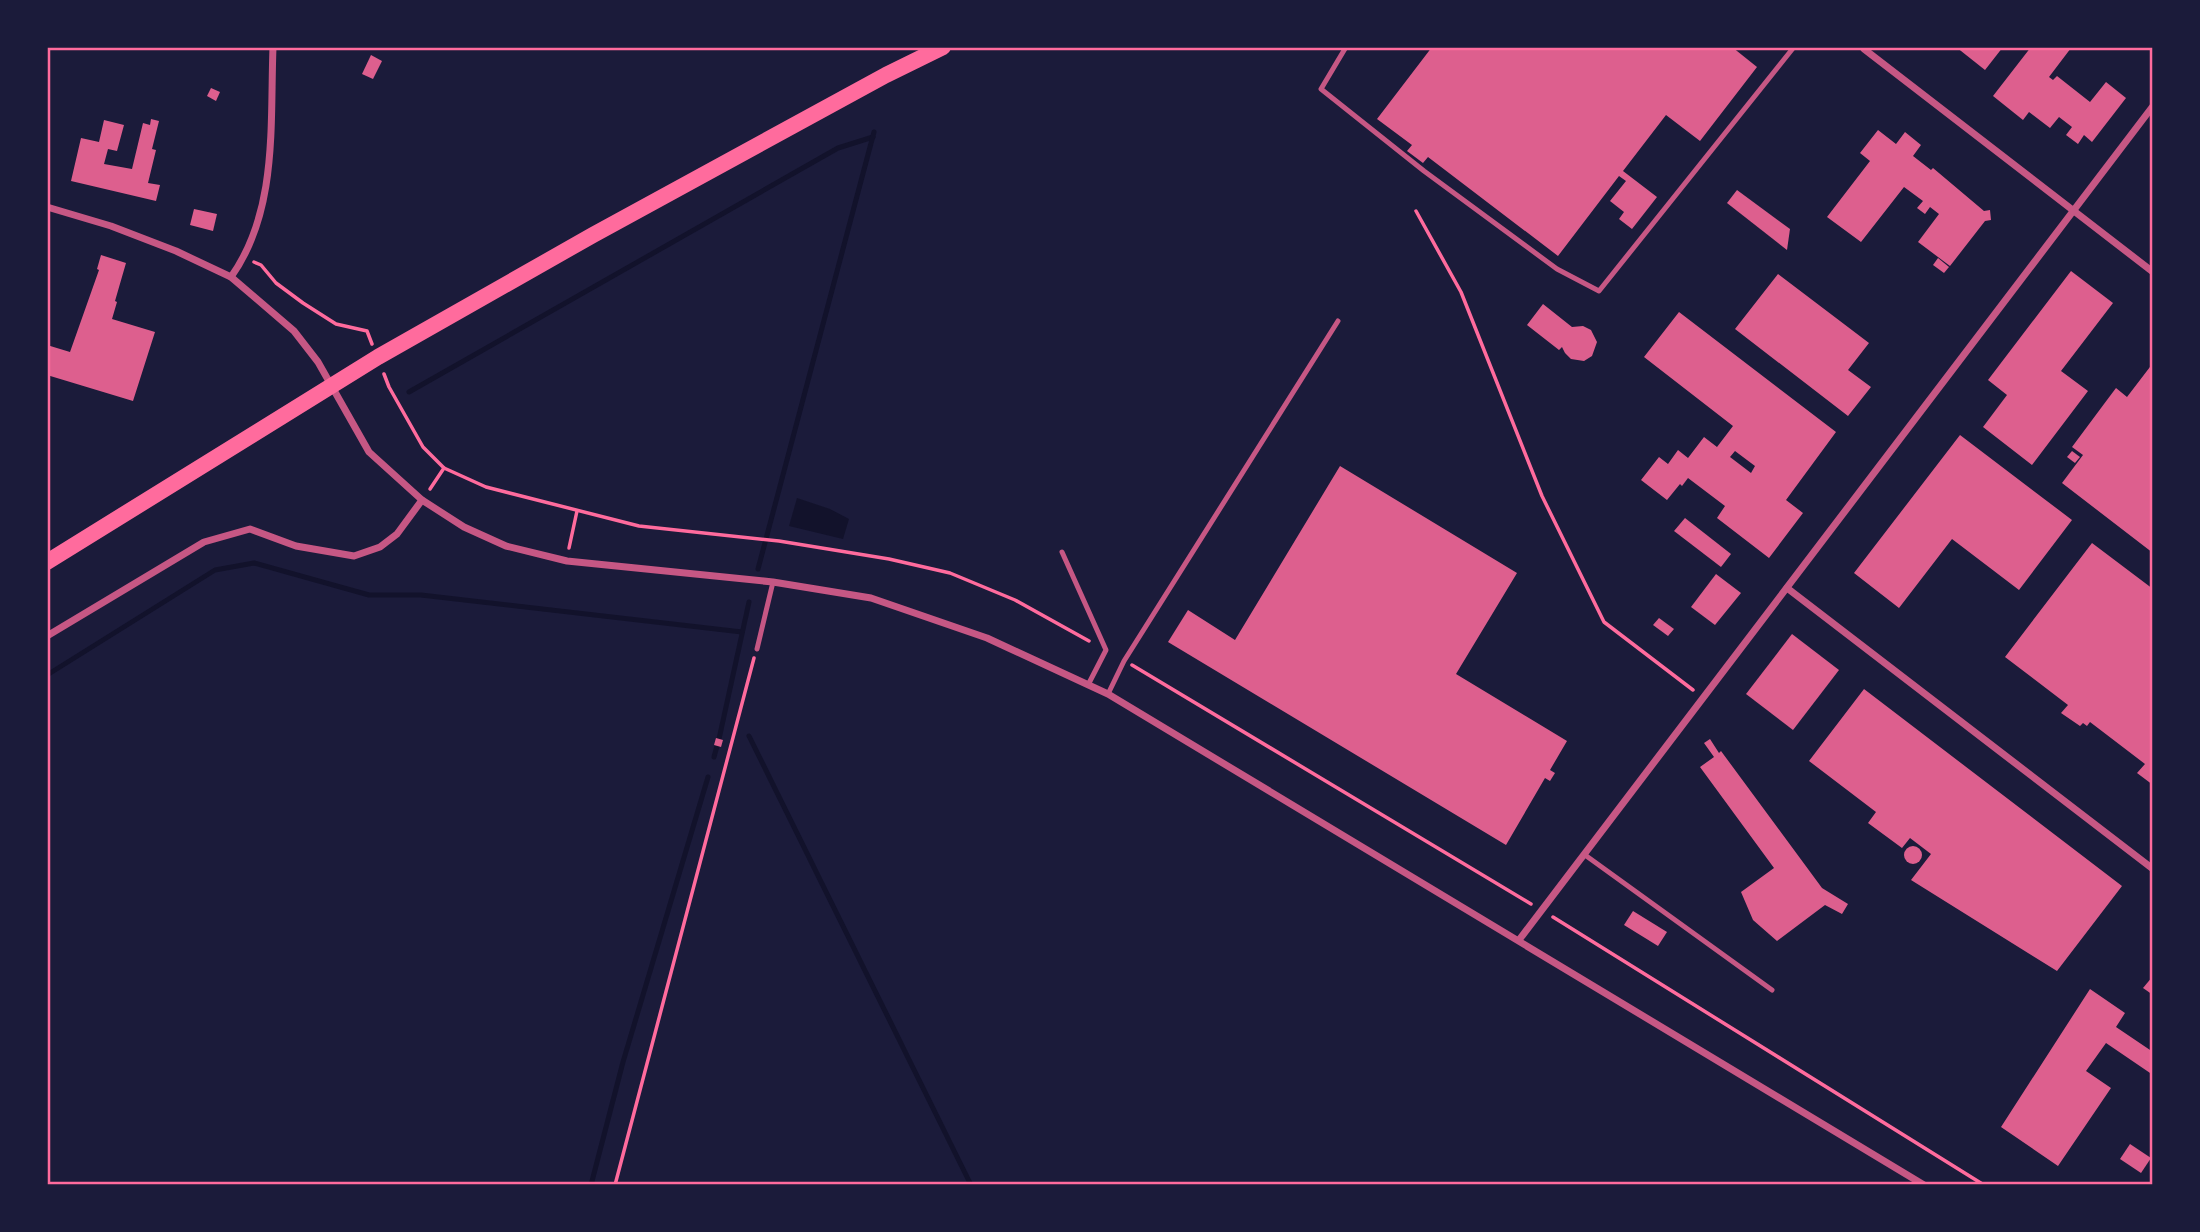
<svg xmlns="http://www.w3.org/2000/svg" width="2200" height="1232" font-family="Rubik,sans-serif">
<rect width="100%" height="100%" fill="#1b1b3a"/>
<polygon fill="#12122b" points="797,498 830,509 849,519 843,539 789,526"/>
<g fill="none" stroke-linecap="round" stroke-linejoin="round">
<g stroke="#12122b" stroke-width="5">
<polyline points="409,392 838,148 873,137"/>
<polyline points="758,569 874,132"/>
<polyline points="47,675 215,570 254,563 369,595 421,595 742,632"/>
<polyline points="749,736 971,1185"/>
<polyline points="719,739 749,602"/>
<polyline points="714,757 717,746"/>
<polyline points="591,1185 623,1062 708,777"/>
</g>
</g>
<g fill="#dd5f8e" fill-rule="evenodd">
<polygon points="1432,47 1732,47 1757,67 1700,141 1666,115 1623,171 1657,197 1632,229 1619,219 1624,212 1610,201 1626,181 1619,176 1558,256 1428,157 1423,163 1407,151 1412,145 1377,119"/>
<polygon points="1956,47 2003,47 1985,70"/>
<polygon points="2031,47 2071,48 2049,77 2053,80 2057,76 2090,102 2106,82 2126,98 2092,142 2084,135 2078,144 2066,135 2072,127 2059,117 2050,128 2029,112 2023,120 1993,96"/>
<polygon points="371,55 382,61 373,79 362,74"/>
<polygon points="211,88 220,92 216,101 207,96"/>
<polygon points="151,119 159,121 152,149 156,150 148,183 160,185 156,201 71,181 81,138 99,142 104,120 124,125 117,151 108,149 104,164 132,169 143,123 150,125"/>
<polygon points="1878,130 1896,144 1905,132 1921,145 1913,156 1931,170 1933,168 1984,211 1990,210 1991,220 1985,221 1950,266 1918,242 1939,214 1930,207 1925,214 1917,208 1923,201 1904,187 1861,242 1827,217 1870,161 1860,153"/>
<polygon points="1737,190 1790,229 1787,250 1727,203"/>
<polygon points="194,209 217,214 213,231 190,225"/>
<polygon points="101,255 126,263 115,301 117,302 112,319 155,332 133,401 47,375 47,345 70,352 99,270 97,269"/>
<polygon points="1938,258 1949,267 1944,273 1933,265"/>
<polygon points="2071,271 2113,303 2061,371 2088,391 2032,465 1983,427 2007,395 1988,380"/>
<polygon points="1778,274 1869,343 1848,370 1871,387 1848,416 1735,329"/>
<polygon points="1543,304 1572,327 1583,326 1591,330 1597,342 1592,356 1584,361 1571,359 1565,353 1562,347 1559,350 1527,325"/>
<path d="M1679,312L1836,432L1786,500L1803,513L1769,558L1717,518L1725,506L1688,478L1682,486L1680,484L1667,500L1641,480L1659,457L1668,464L1678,450L1688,458L1704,437L1717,447L1733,426L1644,357ZM1735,451L1755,466L1751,473L1730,457Z"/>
<polygon points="2153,363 2153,553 2062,483 2083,455 2072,447 2104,404 2116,388 2127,397"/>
<polygon points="1960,435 2072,520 2019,590 1952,539 1899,608 1854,573"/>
<polygon points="2072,451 2080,457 2075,463 2067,457"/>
<polygon points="1340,466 1517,573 1456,674 1567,741 1550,770 1555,773 1550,781 1545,778 1506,845 1168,642 1188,610 1235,640"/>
<polygon points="1685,518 1731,554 1721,567 1674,531"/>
<polygon points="2092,543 2153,589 2153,785 2137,773 2145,764 2090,722 2087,726 2083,723 2080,726 2061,713 2068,705 2005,657"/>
<polygon points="1716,574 1741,593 1715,625 1691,607"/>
<polygon points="1659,618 1674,629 1668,636 1653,625"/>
<polygon points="1792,634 1839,670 1793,730 1746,694"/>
<polygon points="1864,689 2122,886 2057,971 1911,880 1931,854 1910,838 1902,848 1868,823 1876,812 1809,761"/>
<polygon points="716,738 723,740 721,747 714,745"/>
<polygon points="1710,739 1719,753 1721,751 1822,888 1848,904 1842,914 1825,905 1777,941 1753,920 1741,892 1774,868 1700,767 1714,757 1704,743"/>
<circle cx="1913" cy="855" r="9"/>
<polygon points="1633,911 1667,932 1658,946 1624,925"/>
<polygon points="2153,976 2153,995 2143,988"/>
<polygon points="2090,989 2125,1013 2116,1027 2153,1052 2153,1075 2106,1043 2086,1071 2111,1088 2058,1166 2001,1127"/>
<polygon points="2130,1144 2151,1158 2141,1173 2120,1159"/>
</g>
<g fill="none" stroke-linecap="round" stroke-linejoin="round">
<g stroke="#ff6b9d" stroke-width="3.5">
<polyline points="1416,211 1461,292 1542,496 1604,622 1693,690"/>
<polyline points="254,262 261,265 276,283 303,303 336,324 367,331 372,344"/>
<polyline points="384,374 389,387 423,447 444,468 486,487 639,526 779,541 889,559 950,573 1015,600 1089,641"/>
<polyline points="430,489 444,468"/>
<polyline points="569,548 577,511"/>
<polyline points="1132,665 1531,904"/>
<polyline points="1553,917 1984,1185"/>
<polyline points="615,1185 754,658"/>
</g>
<g stroke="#c65784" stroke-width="5">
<polyline points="1346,47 1321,89 1424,171 1557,269 1599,291 1794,47"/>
<polyline points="1062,552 1106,650 1088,685"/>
<polyline points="757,649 773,582"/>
<polyline points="1108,694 1124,661 1338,321"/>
<polyline points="1585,855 1772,990"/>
</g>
<g stroke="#c65784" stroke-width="7">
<polyline points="1864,49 2153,272"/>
<polyline points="47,207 111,226 176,251 231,277 294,331 318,362 369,452 422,500 464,527 506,546 567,561 773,582 871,598 987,638 1108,694 1924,1185"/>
<path d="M231,277C278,211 270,125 273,47"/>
<polyline points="1787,588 2153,869"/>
<polyline points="47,636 204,542 250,529 296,546 354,556 380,547 397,534 422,500"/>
<polyline points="1519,940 2153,106"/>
</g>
<polyline stroke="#ff6b9d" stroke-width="16" points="47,562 378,357 593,235 886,75 943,47"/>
</g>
<rect width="2200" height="1232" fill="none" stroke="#1b1b3a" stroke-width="98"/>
<rect x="49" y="49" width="2102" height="1134" fill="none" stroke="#ff6b9d" stroke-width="2.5"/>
</svg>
